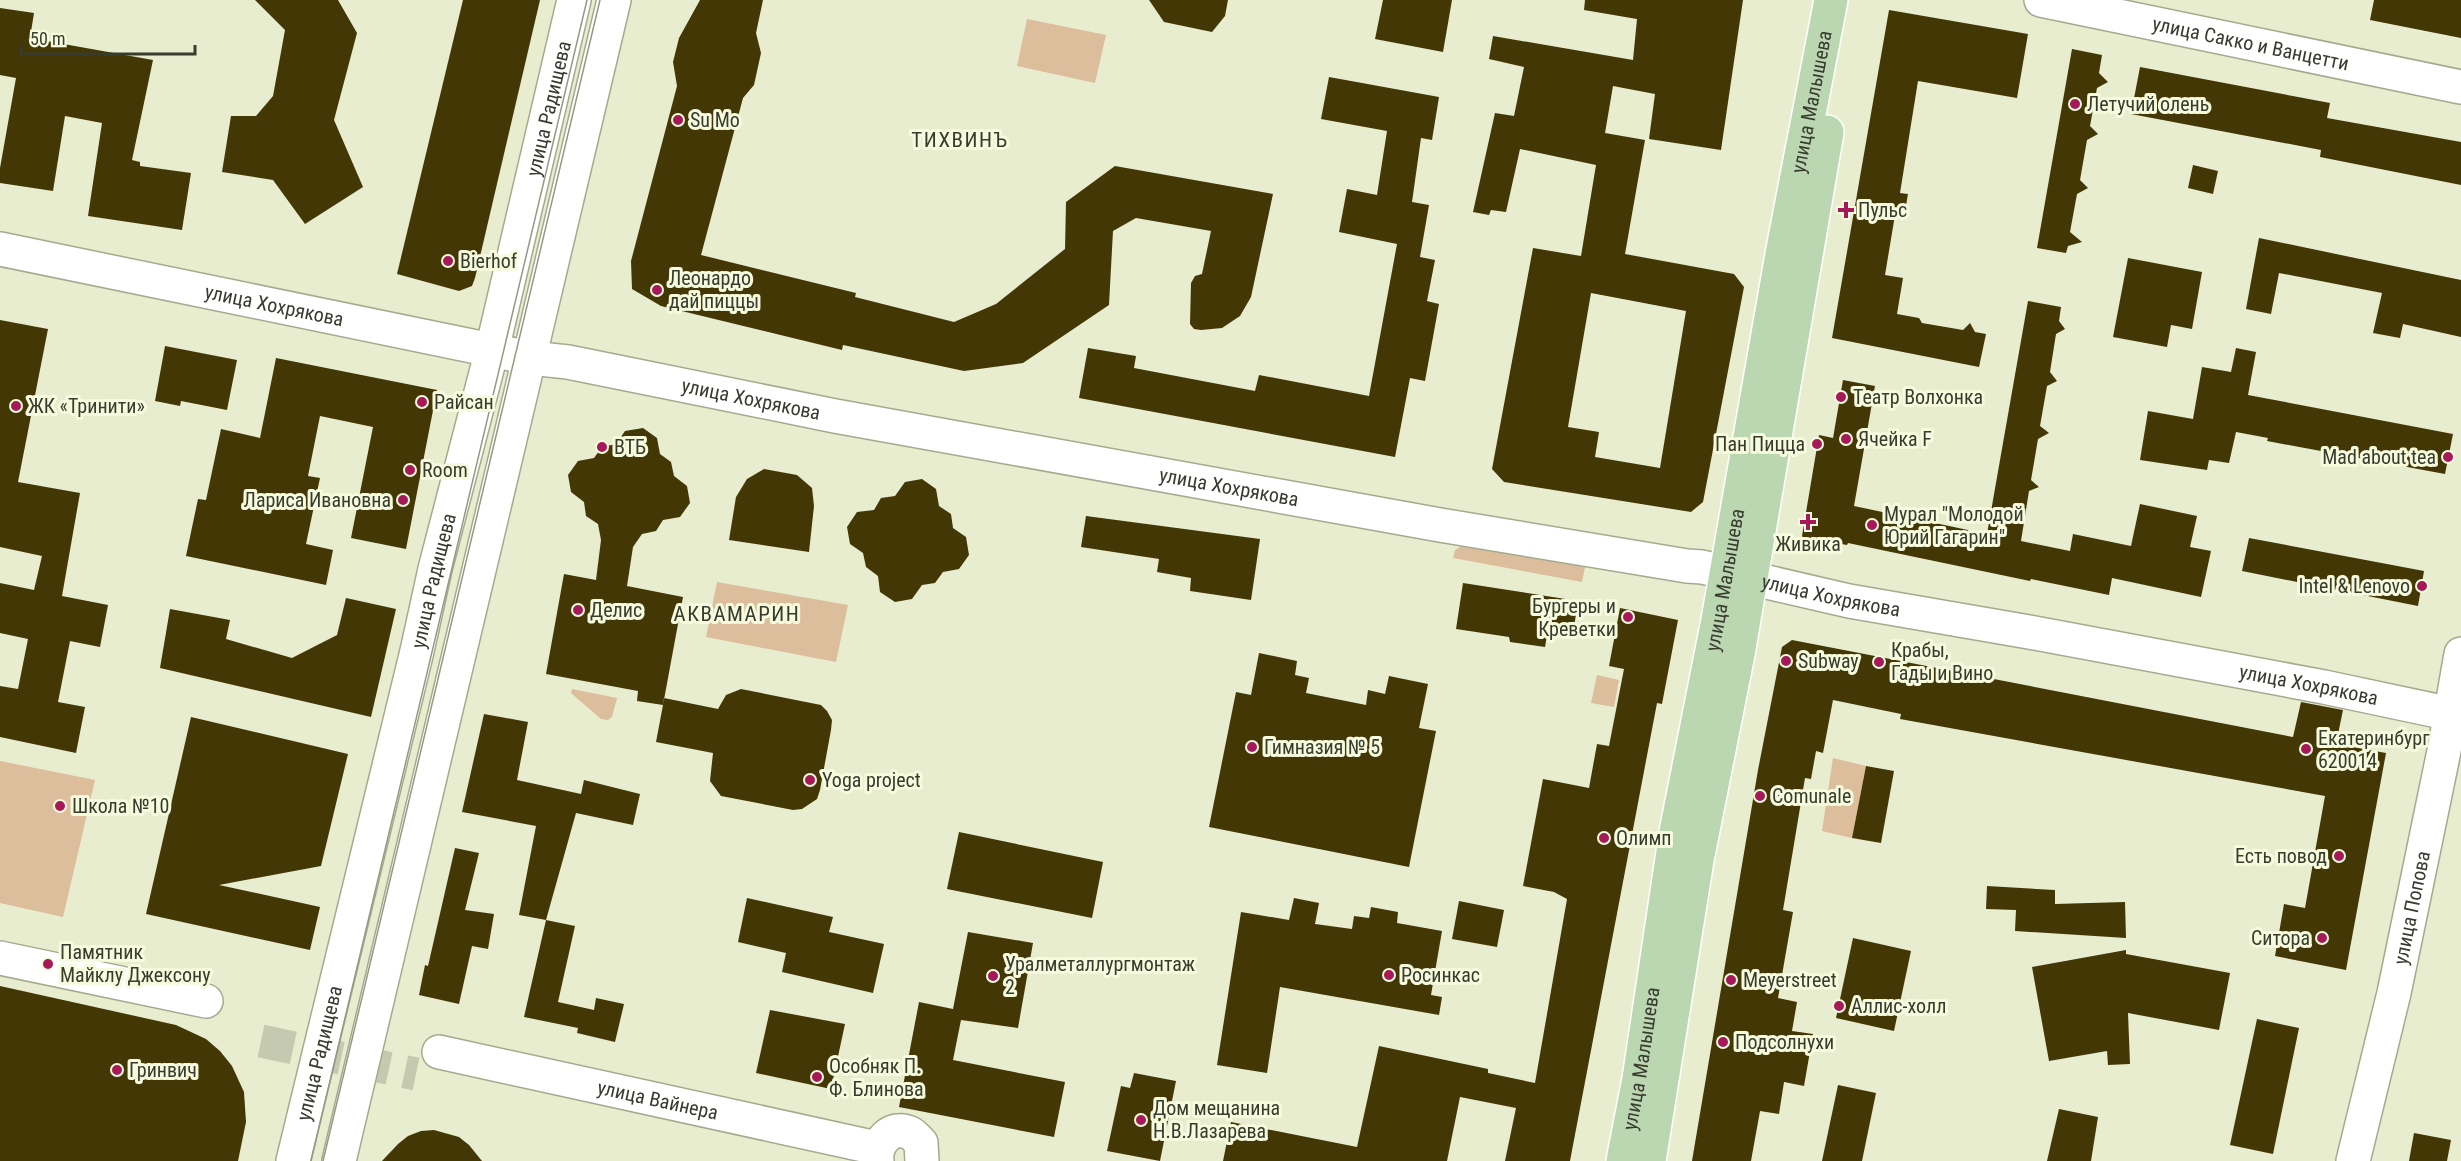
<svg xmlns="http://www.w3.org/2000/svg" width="2461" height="1161" font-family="'Roboto Condensed',sans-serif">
<rect width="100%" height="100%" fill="#e8edcf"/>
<g fill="#dcbd9c">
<polygon points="1027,19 1106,35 1095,83 1017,66"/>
<polygon points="1468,542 1586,562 1582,582 1453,558 1455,550"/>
<polygon points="717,582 848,605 836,662 706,637"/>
<polygon points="1597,675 1619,680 1614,707 1591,703"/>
<polygon points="572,689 617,698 612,717 608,720 601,719 571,693"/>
<polygon points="1833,758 1866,766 1852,838 1822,831"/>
<polygon points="0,761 95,780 63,917 0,903"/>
</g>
<g fill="#443706" fill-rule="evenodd">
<polygon points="255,0 338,0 357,33 334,120 363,187 305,224 273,180 222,172 231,116 256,116 273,96 285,30"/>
<polygon points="463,0 540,0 475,278 472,286 459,291 397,274"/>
<polygon points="700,0 763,0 756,33 761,53 754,85 743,98 701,255 856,293 855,297 954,322 996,304 1065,249 1066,202 1115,166 1273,194 1251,297 1240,316 1222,328 1201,330 1194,329 1190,324 1191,283 1195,276 1202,274 1211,231 1136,218 1113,231 1109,305 1023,363 964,371 843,345 842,350 661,306 632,289 631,261 677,86 673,62 679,38"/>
<polygon points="1149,0 1228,0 1225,16 1212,32 1164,22"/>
<polygon points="1383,0 1452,0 1443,52 1375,39"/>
<path d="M1585,0H1743L1721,150L1649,139L1655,94L1613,86L1605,133L1645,140L1625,254L1734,274L1744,287L1703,502L1691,512L1504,482L1492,469L1533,248L1581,256L1596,165L1520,149L1506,212L1491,210L1489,215L1473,212L1495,113L1514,116L1524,67L1489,59L1493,36L1633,60L1637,19L1584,10ZM1591,293L1686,311L1660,468L1595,457L1599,432L1568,427Z"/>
<polygon points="2374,0 2461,0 2461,38 2370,20"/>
<polygon points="0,8 34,13 30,38 153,60 132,160 140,162 140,166 191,173 182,230 88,216 102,123 65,116 53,191 0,183 0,168 16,78 0,75"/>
<polygon points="1889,10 2028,34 2017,98 1918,81 1900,193 1908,194 1904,217 1895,215 1885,275 1903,278 1897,314 1919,318 1922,323 1963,330 1970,323 1975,332 1986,334 1979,367 1832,338"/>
<polygon points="2072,49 2102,55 2099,73 2108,82 2097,88 2090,126 2098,134 2087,140 2080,180 2088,188 2077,194 2070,232 2082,242 2068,246 2066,253 2037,248"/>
<polygon points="2140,67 2330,103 2327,118 2461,142 2461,185 2320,157 2321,150 2131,114"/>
<polygon points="1329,77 1439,97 1432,140 1421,138 1412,202 1429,205 1420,257 1435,260 1427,301 1439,304 1425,381 1410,378 1395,457 1079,398 1088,348 1136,356 1134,368 1255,391 1259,375 1369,396 1397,244 1339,232 1347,189 1377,195 1387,131 1321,119"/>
<polygon points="2193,165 2218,171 2213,194 2188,188"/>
<polygon points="2259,238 2461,280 2461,337 2403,324 2400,338 2373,333 2382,293 2279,273 2271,314 2246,309"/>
<polygon points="2128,258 2202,272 2192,329 2171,325 2167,347 2113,337"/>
<polygon points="2028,301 2061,307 2059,321 2065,329 2056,334 2050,372 2057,381 2047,386 2040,426 2049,433 2038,439 2031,480 2039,487 2029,491 2021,541 2070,551 2073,534 2131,546 2140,504 2197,516 2190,547 2211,551 2201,597 2112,578 2109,595 2031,579 2030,581 1848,543 1847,545 1824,541 1823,546 1807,543 1802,536 1819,435 1833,438 1843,380 1875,386 1854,506 1987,534"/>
<polygon points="0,320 48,329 18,482 80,493 62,596 108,605 100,647 70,641 58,702 85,707 76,753 0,737 0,686 18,689 28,639 0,633 0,583 34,590 42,556 0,547"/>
<polygon points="165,346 237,360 227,410 181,401 180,406 155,401"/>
<polygon points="2236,348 2256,352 2248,395 2453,434 2445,474 2267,441 2268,438 2236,432 2229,463 2209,460 2207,470 2140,460 2148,411 2193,419 2202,367 2231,372"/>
<polygon points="276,358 437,390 406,549 351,538 373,427 320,416 308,476 320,478 306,544 333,550 326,585 186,556 198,499 206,500 221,429 260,438"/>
<polygon points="643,428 657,438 660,454 671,462 674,476 687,486 690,503 680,517 663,520 656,531 642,534 633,547 627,586 683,597 663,705 664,698 718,709 726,695 741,689 821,705 827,711 832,720 831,730 820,790 817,799 802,809 793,810 721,796 710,781 713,753 656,742 663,705 637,701 638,691 546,674 564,574 596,580 601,540 598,524 586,516 584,502 571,492 568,475 578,461 594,458 602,447 616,444 625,431"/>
<polygon points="764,469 797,475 812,488 814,506 809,552 729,540 736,497 747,479"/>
<polygon points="922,479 936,489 939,506 951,514 953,528 966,537 969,555 959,569 943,572 935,583 922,585 912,599 895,602 880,592 878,576 866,567 863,553 850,544 847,527 857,512 874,510 881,498 895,496 905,482"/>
<polygon points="1086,516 1260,539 1251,600 1190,591 1191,578 1157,572 1159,559 1081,547"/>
<polygon points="2249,538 2424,571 2418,606 2242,571"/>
<polygon points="1463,583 1578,601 1574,627 1549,623 1545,647 1510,642 1509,637 1456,629"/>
<polygon points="346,598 396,609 371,717 160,668 170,609 230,620 226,639 292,658 337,635"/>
<polygon points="1620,608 1678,620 1662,704 1657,703 1570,1161 1505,1161 1516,1108 1460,1097 1447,1161 1223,1161 1231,1122 1357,1147 1379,1046 1488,1069 1488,1073 1535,1083 1567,899 1554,892 1523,886 1543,779 1589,788 1597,744 1609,746 1624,669 1609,666"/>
<polygon points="1792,640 2293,737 2301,702 2343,710 2336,744 2386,753 2346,970 2275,956 2284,904 2305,908 2325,796 1900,719 1901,714 1833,700 1823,753 1816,751 1811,779 1805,778 1783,910 1793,912 1778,998 1797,1002 1792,1031 1813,1034 1804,1086 1784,1082 1779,1114 1760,1111 1751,1161 1692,1161 1758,770 1782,647"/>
<polygon points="1259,653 1297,661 1295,675 1309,678 1306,693 1366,705 1368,690 1385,694 1389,676 1428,684 1419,728 1436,731 1409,867 1209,827 1236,692 1251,695"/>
<polygon points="484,714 528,722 517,780 581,794 584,780 640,794 633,825 576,813 546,920 519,915 536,826 462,812"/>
<polygon points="191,717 348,754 321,866 219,885 320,907 310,950 146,914"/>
<polygon points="1866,766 1894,771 1881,843 1852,838"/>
<polygon points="959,832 1103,862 1092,918 947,889"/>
<polygon points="455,848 479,853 465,910 494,914 488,949 472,946 459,1004 419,995 425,965 428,966"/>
<polygon points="1987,886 2055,890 2055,904 2125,902 2126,938 2015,931 2016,910 1986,909"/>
<polygon points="747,898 833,917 829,932 884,944 873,993 782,972 786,953 738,942"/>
<polygon points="1294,898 1319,903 1315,924 1352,929 1354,916 1369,918 1371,907 1398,912 1397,923 1442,931 1431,995 1442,997 1439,1015 1280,987 1267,1073 1217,1065 1241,912 1289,920"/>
<polygon points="1459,901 1504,910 1497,947 1452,939"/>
<polygon points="546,920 575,926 558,1002 594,1010 596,998 624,1004 615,1042 577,1033 578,1028 524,1017"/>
<polygon points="968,932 1033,943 1018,1028 961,1020 953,1060 1065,1082 1054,1137 899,1107 919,1002 953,1009"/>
<polygon points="1853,938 1911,951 1894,1031 1836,1018"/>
<polygon points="2126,950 2126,954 2230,973 2219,1030 2128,1013 2130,1064 2108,1065 2107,1051 2049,1061 2032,967"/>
<polygon points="0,986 176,1025 206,1039 220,1051 232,1066 244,1092 246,1122 238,1161 0,1161"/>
<polygon points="770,1010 845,1024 831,1089 756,1073"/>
<polygon points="2257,1019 2299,1028 2273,1154 2230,1145"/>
<polygon points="1134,1073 1176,1081 1160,1161 1107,1151 1121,1086 1130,1088"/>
<polygon points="1838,1085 1876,1093 1862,1161 1822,1161"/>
<polygon points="2059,1109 2098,1117 2091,1161 2047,1161"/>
<polygon points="434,1130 459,1137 469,1145 482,1161 382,1161 398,1144 408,1136 421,1131"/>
<polygon points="2414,1133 2451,1140 2447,1161 2409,1161"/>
</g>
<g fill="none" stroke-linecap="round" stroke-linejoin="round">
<polyline stroke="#c5c9af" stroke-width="33" stroke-dasharray="33 16" stroke-linecap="butt" points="261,1041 416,1074"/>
<g stroke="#a5aa8e" stroke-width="36">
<g id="minor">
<path id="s1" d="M2041,0L2461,87"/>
<path id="s2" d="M0,249L530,358L568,362L835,416L1440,525L1687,566L1702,567L1849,601L2029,632L2324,687L2461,716"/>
<polyline points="0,958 206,1001"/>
<path id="s3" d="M439,1052L877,1148"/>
<path id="s4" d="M293,1161L417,651L435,569L492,350L574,0"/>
<polyline points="339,1161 614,0"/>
<path d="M877,1161C875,1143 891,1124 910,1133C914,1135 918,1140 921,1143L922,1161"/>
<path id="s5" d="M2353,1161L2394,993L2444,751L2461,654"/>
</g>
</g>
<g stroke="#fff" stroke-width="36">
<g id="major">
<path id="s6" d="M1623,1161L1639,1079L1676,832L1718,620L1783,249L1831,0"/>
<polyline points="1649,1161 1697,860 1738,654 1827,132"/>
</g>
</g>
<use href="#minor" stroke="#fff" stroke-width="33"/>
<use href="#major" stroke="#bbd7b2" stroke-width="33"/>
<g stroke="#959883" stroke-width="1.5">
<path d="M311,1161C402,774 498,388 587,0"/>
<polyline points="323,1161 600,0"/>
</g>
</g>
<g fill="#a71858" stroke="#f5fbdc" stroke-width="2">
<circle cx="2075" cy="104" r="6"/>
<circle cx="678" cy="120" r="6"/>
<path d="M1843 201h6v6h6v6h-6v6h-6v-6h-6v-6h6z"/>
<circle cx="448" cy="261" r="6"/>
<circle cx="657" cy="290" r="6"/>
<circle cx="1841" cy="397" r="6"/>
<circle cx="422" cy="402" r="6"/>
<circle cx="16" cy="406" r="6"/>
<circle cx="1846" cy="439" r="6"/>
<circle cx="1817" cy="444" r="6"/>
<circle cx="602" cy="447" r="6"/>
<circle cx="2448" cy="457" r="6"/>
<circle cx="410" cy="470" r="6"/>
<circle cx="403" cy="500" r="6"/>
<path d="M1805 513h6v6h6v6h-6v6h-6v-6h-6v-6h6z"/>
<circle cx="1872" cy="525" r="6"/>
<circle cx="2422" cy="586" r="6"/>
<circle cx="578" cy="610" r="6"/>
<circle cx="1628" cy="617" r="6"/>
<circle cx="1786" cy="661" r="6"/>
<circle cx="1879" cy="662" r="6"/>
<circle cx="1252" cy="747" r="6"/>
<circle cx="2306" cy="749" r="6"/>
<circle cx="810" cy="780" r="6"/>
<circle cx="1760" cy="796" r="6"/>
<circle cx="60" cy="806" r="6"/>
<circle cx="1604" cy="838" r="6"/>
<circle cx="2339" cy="856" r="6"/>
<circle cx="2322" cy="938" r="6"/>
<circle cx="48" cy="964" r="6"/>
<circle cx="1389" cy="975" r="6"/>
<circle cx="993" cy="976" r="6"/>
<circle cx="1731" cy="980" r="6"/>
<circle cx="1839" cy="1006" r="6"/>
<circle cx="1723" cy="1042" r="6"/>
<circle cx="117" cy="1070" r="6"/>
<circle cx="817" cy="1077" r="6"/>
<circle cx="1141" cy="1120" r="6"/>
</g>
<g text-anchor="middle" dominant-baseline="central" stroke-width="6" stroke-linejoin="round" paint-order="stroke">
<g font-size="20" fill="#393b2f" stroke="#f5fbdc">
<text stroke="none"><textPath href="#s1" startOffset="214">улица Сакко и Ванцетти</textPath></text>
<text stroke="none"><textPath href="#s6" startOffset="1076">улица Малышева</textPath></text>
<text stroke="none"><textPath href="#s4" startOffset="1083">улица Радищева</textPath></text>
<text stroke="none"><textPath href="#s2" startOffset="280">улица Хохрякова</textPath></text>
<text stroke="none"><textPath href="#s2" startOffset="766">улица Хохрякова</textPath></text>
<text stroke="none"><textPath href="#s2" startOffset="1252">улица Хохрякова</textPath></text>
<text stroke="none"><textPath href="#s6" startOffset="590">улица Малышева</textPath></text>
<text stroke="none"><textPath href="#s4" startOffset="597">улица Радищева</textPath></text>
<text stroke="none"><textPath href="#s2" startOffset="1864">улица Хохрякова</textPath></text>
<text stroke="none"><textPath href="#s2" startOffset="2350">улица Хохрякова</textPath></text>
<text stroke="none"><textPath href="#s5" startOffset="260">улица Попова</textPath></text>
<text stroke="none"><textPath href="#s4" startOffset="111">улица Радищева</textPath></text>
<text stroke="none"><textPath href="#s6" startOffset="104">улица Малышева</textPath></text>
<text stroke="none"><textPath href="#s3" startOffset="224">улица Вайнера</textPath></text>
</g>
<g font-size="20" fill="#393b2f" stroke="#f5fbdc" text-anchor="start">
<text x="2087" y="104">Летучий олень</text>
<text x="690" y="120">Su Mo</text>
<text x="1858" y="210">Пульс</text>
<text x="460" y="261">Bierhof</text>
<text x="669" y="278">Леонардо<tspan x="669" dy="23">дай пиццы</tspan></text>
<text x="1853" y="397">Театр Волхонка</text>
<text x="434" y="402">Райсан</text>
<text x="28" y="406">ЖК «Тринити»</text>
<text x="1858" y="439">Ячейка F</text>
<text x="1805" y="444" text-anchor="end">Пан Пицца</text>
<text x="614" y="447">ВТБ</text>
<text x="2436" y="457" text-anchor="end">Mad about tea</text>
<text x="422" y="470">Room</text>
<text x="391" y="500" text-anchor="end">Лариса Ивановна</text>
<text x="1884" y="514">Мурал "Молодой<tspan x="1884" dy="23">Юрий Гагарин"</tspan></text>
<text x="1808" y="544" text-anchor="middle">Живика</text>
<text x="2410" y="586" text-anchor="end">Intel &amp; Lenovo</text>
<text x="1616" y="606" text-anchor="end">Бургеры и<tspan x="1616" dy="23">Креветки</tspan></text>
<text x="590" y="610">Делис</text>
<text x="1891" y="650">Крабы,<tspan x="1891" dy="23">Гады и Вино</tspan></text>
<text x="1798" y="661">Subway</text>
<text x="2318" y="738">Екатеринбург<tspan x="2318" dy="23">620014</tspan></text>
<text x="1264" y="747">Гимназия № 5</text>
<text x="822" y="780">Yoga projeсt</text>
<text x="1772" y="796">Comunale</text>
<text x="72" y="806">Школа №10</text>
<text x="1616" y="838">Олимп</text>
<text x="2327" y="856" text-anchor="end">Есть повод</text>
<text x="2310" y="938" text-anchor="end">Ситора</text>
<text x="60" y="952">Памятник<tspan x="60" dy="23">Майклу Джексону</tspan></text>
<text x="1005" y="964">Уралметаллургмонтаж<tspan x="1005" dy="23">2</tspan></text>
<text x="1401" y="975">Росинкас</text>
<text x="1743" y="980">Meyerstreet</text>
<text x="1851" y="1006">Аллис-холл</text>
<text x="1735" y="1042">Подсолнухи</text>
<text x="829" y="1066">Особняк П.<tspan x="829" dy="23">Ф. Блинова</tspan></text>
<text x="129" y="1070">Гринвич</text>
<text x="1153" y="1108">Дом мещанина<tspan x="1153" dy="23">Н.В.Лазарева</tspan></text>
</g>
<g font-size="21" letter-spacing="1.5" fill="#393b2f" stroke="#f5fbdc">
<text x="960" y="140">ТИХВИНЪ</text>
<text x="737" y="614">АКВАМАРИН</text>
</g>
</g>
<path d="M21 45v9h174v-9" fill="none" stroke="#393b2f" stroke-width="3"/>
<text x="30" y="45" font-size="18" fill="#393b2f" stroke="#f5fbdc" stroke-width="4.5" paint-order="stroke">50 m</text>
</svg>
